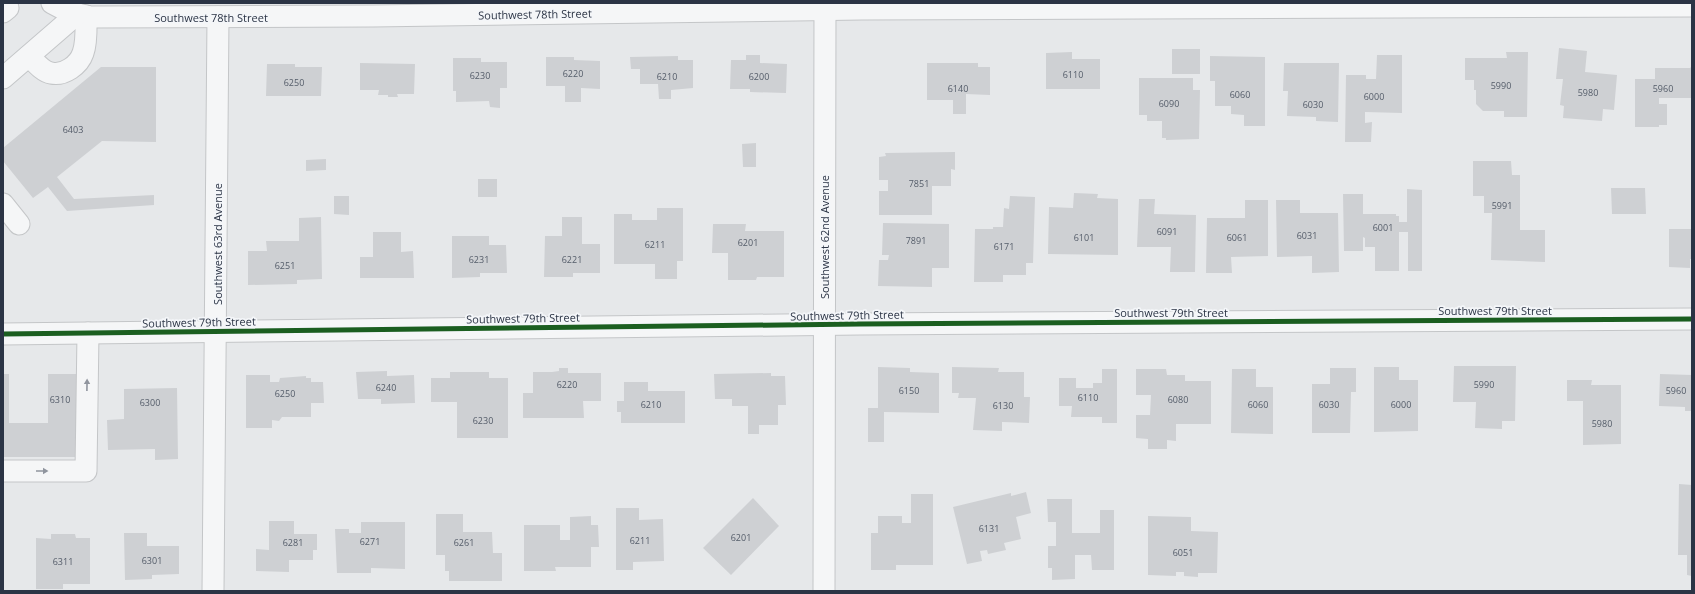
<svg xmlns="http://www.w3.org/2000/svg" width="1695" height="594" font-family="'Open Sans',sans-serif">
<rect width="100%" height="100%" fill="#e6e8ea"/>
<g fill="#ced0d3">
<polygon points="1559,48 1587,51 1585,72 1617,75 1614,110 1603,109 1602,121 1563,118 1564,106 1560,105 1563,79 1556,79"/>
<rect x="1172" y="49" width="28" height="25"/>
<polygon points="1072,52 1072,59 1100,59 1100,89 1046,89 1046,53"/>
<polygon points="1506,52 1528,52 1527,117 1504,117 1504,111 1483,111 1476,104 1476,90 1474,90 1474,80 1465,80 1465,58 1507,58"/>
<polygon points="746,55 760,55 760,63 787,64 786,93 750,92 750,89 730,89 731,60 746,60"/>
<polygon points="1377,55 1402,55 1402,113 1365,112 1365,123 1372,122 1371,142 1345,142 1346,75 1366,75 1366,79 1376,79"/>
<polygon points="678,56 678,60 693,60 693,88 671,90 671,99 659,99 658,84 640,84 640,69 631,69 630,57"/>
<polygon points="1210,56 1265,57 1265,126 1244,126 1244,115 1231,114 1231,106 1215,106 1215,81 1210,81"/>
<polygon points="546,57 574,57 574,60 600,61 600,89 581,88 581,102 565,102 565,86 546,86"/>
<polygon points="453,58 481,58 481,62 507,62 507,88 500,88 500,108 490,107 489,101 456,102 456,91 453,91"/>
<polygon points="360,63 415,64 414,94 397,94 398,97 388,97 388,95 378,95 379,90 360,90"/>
<polygon points="927,63 978,63 978,67 990,67 990,95 966,94 966,114 953,114 953,100 927,100"/>
<polygon points="1284,63 1339,63 1338,122 1316,121 1316,117 1287,116 1288,91 1283,91"/>
<polygon points="267,64 295,64 295,67 322,67 321,96 266,96"/>
<polygon points="1692,66 1692,98 1659,98 1659,104 1667,104 1667,125 1659,125 1659,127 1635,127 1635,79 1655,79 1655,68 1690,68"/>
<polygon points="101,67 156,67 156,142 102,141 57,177 74,199 154,195 154,205 67,211 48,187 33,198 3,161 3,148"/>
<polygon points="1139,78 1193,78 1193,90 1200,90 1199,139 1166,140 1166,138 1162,138 1162,121 1147,121 1147,115 1139,115"/>
<polygon points="756,143 756,167 743,167 742,144"/>
<polygon points="955,152 955,170 951,169 951,186 932,186 932,215 879,215 879,191 888,191 888,180 879,180 879,157 886,156 885,153"/>
<polygon points="326,159 326,170 306,171 306,160"/>
<polygon points="1473,161 1511,161 1512,175 1520,175 1520,230 1545,230 1545,262 1491,260 1492,213 1484,213 1484,196 1473,196"/>
<rect x="478" y="179" width="19" height="18"/>
<polygon points="1611,188 1645,188 1646,214 1612,214"/>
<polygon points="1407,189 1422,190 1422,271 1408,271 1408,232 1399,232 1399,271 1375,271 1375,247 1365,247 1365,238 1363,237 1363,251 1344,251 1343,194 1363,194 1363,214 1396,214 1396,216 1399,216 1399,222 1407,222"/>
<polygon points="1074,193 1098,194 1097,198 1118,199 1118,255 1048,254 1049,207 1073,208"/>
<polygon points="334,196 349,196 349,215 334,214"/>
<polygon points="1010,196 1035,197 1033,263 1026,263 1026,275 1003,275 1003,282 974,282 975,229 993,229 993,227 1003,227 1004,208 1009,209"/>
<polygon points="1139,199 1155,199 1154,214 1196,215 1195,272 1170,272 1171,247 1137,247"/>
<polygon points="1245,200 1268,200 1268,256 1231,257 1232,273 1206,273 1207,218 1245,218"/>
<polygon points="1276,200 1300,200 1300,213 1338,213 1339,272 1312,273 1312,256 1277,257"/>
<polygon points="657,208 683,208 683,261 677,261 677,279 655,279 655,264 614,264 614,214 632,214 632,220 657,220"/>
<polygon points="321,217 322,279 297,280 297,284 248,285 248,251 267,251 266,241 299,241 299,218"/>
<polygon points="562,217 582,217 582,244 600,244 600,273 573,273 573,277 544,277 545,236 562,236"/>
<polygon points="883,223 949,224 949,268 932,268 932,287 878,286 879,260 888,260 889,255 882,255"/>
<polygon points="713,224 746,224 745,231 784,231 784,277 757,277 756,280 728,280 728,253 712,253"/>
<polygon points="1669,229 1692,229 1692,259 1690,259 1690,268 1669,267"/>
<polygon points="373,232 401,232 401,252 413,251 414,278 360,278 360,257 373,257"/>
<polygon points="452,236 489,236 489,245 506,245 507,273 480,273 480,277 452,278"/>
<polygon points="1454,366 1516,366 1515,421 1502,421 1502,429 1475,428 1476,402 1453,402"/>
<polygon points="878,367 910,368 910,372 939,373 939,413 884,412 884,442 868,442 868,408 878,408"/>
<polygon points="952,367 999,368 998,372 1024,372 1024,397 1030,397 1029,423 1002,422 1002,431 973,430 976,398 958,398 959,393 952,393"/>
<polygon points="1374,367 1399,367 1399,380 1418,380 1418,431 1374,432"/>
<polygon points="559,368 568,368 568,373 601,373 601,401 583,401 584,418 523,418 523,393 533,393 533,372 552,372 559,371"/>
<polygon points="1330,368 1356,368 1356,392 1351,392 1350,433 1312,433 1312,384 1330,384"/>
<polygon points="1102,369 1117,369 1117,423 1102,423 1102,417 1071,417 1072,406 1059,406 1059,378 1076,378 1076,388 1093,388 1093,383 1102,383"/>
<polygon points="1136,369 1166,369 1167,375 1185,375 1185,381 1211,381 1211,424 1176,424 1176,441 1167,440 1167,449 1148,449 1148,439 1136,438 1136,415 1150,415 1151,395 1136,395"/>
<polygon points="1232,369 1256,369 1256,387 1273,387 1273,434 1231,433"/>
<polygon points="387,371 387,376 414,375 415,403 381,404 381,399 358,399 356,372"/>
<polygon points="450,372 489,372 489,378 508,378 508,438 457,438 457,402 431,402 431,378 450,378"/>
<polygon points="771,373 771,376 785,376 786,405 778,405 778,425 759,425 759,434 748,434 748,406 732,406 732,399 715,399 714,374"/>
<polygon points="3,374 9,374 9,423 48,423 48,374 82,374 83,457 3,457"/>
<polygon points="1660,374 1692,375 1692,411 1685,411 1685,407 1659,406"/>
<polygon points="246,375 270,375 270,382 279,382 280,378 306,376 306,378 311,378 311,382 323,382 324,403 311,403 311,417 282,417 279,421 272,420 272,428 246,428"/>
<polygon points="1567,380 1592,380 1591,385 1621,385 1621,444 1583,445 1583,401 1567,401"/>
<polygon points="624,382 648,382 648,391 685,391 685,423 621,423 621,412 617,412 617,401 624,401"/>
<polygon points="177,388 178,459 155,460 155,449 108,450 107,420 124,419 124,389"/>
<polygon points="1679,484 1692,485 1692,576 1687,575 1687,555 1678,555"/>
<polygon points="1026,492 1031,513 1016,517 1021,539 1004,543 1006,550 988,554 987,550 980,551 982,561 967,564 953,507 1011,493 1011,496"/>
<polygon points="911,494 933,494 933,565 896,565 896,570 871,570 871,533 878,533 878,516 902,516 902,523 911,523"/>
<polygon points="753,498 779,526 731,575 703,548"/>
<polygon points="1047,499 1072,499 1072,533 1100,533 1100,510 1114,510 1114,570 1092,570 1091,555 1075,555 1075,579 1052,580 1052,568 1048,568 1048,546 1056,546 1056,522 1048,522"/>
<polygon points="616,508 639,508 639,520 663,519 664,561 633,562 633,570 616,570"/>
<polygon points="436,514 463,514 463,532 492,532 493,553 502,553 502,581 449,581 449,571 445,571 445,555 436,555"/>
<polygon points="591,516 591,525 598,525 599,547 591,547 591,567 555,567 556,571 524,571 524,525 560,525 560,540 570,540 570,517"/>
<polygon points="1148,516 1191,517 1191,531 1218,532 1217,573 1198,573 1198,577 1184,576 1184,572 1176,572 1176,576 1148,575"/>
<polygon points="269,521 294,521 294,534 317,534 317,550 313,550 313,560 289,560 289,572 256,571 256,549 269,550"/>
<polygon points="361,522 405,522 405,569 371,568 371,573 337,573 335,529 349,529 349,533 361,533"/>
<polygon points="124,533 147,533 147,546 179,546 179,574 152,575 152,579 125,580"/>
<polygon points="51,534 75,534 76,538 90,538 90,584 63,584 63,589 36,589 36,538 51,539"/>
</g>
<g fill="none" stroke-linecap="round" stroke-linejoin="round">
<g stroke="#c4c6c8" stroke-width="23">
<g id="minor">
<polyline points="52,3 69,12 90,17 373,16 862,9 1692,6"/>
<polyline points="3,12 8,8 4,3"/>
<path d="M29,56C35,62 43,72 51,73C64,76 79,65 83,53C87,42 86,28 86,16"/>
<polyline points="3,78 77,14"/>
<polyline points="3,204 19,224"/>
<polyline points="3,334 860,324 1692,319"/>
<polyline points="3,471 86,471 88,333"/>
<polyline points="213,591 218,17"/>
<polyline points="824,591 825,3"/>
</g>
</g>
<use href="#minor" stroke="#f5f6f7" stroke-width="21"/>
<g stroke="#f4f6f9" stroke-width="8">
<polyline id="cycleway" points="3,334 860,324 1692,319"/>
</g>
<use href="#cycleway" stroke="#1b5e20" stroke-width="5"/>
</g>
<defs><path id="oneway-solid" d="M-6-.8H1V-3.2L6.5 0L1 3.2V.8H-6Z"/></defs>
<g fill="#90959e">
<use href="#oneway-solid" transform="translate(87 385) rotate(-89)"/>
<use href="#oneway-solid" transform="translate(42 471)"/>
</g>
<g text-anchor="middle" dominant-baseline="central" stroke-width="3.5" stroke-linejoin="round" paint-order="stroke">
<g font-size="9" fill="#545c69">
<text x="573" y="73">6220</text>
<text x="1073" y="74">6110</text>
<text x="480" y="75">6230</text>
<text x="667" y="76">6210</text>
<text x="759" y="76">6200</text>
<text x="294" y="82">6250</text>
<text x="1501" y="85">5990</text>
<text x="958" y="88">6140</text>
<text x="1663" y="88">5960</text>
<text x="1588" y="92">5980</text>
<text x="1240" y="94">6060</text>
<text x="1374" y="96">6000</text>
<text x="1169" y="103">6090</text>
<text x="1313" y="104">6030</text>
<text x="73" y="129">6403</text>
<text x="919" y="183">7851</text>
<text x="1502" y="205">5991</text>
<text x="1383" y="227">6001</text>
<text x="1167" y="231">6091</text>
<text x="1307" y="235">6031</text>
<text x="1084" y="237">6101</text>
<text x="1237" y="237">6061</text>
<text x="916" y="240">7891</text>
<text x="748" y="242">6201</text>
<text x="655" y="244">6211</text>
<text x="1004" y="246">6171</text>
<text x="479" y="259">6231</text>
<text x="572" y="259">6221</text>
<text x="285" y="265">6251</text>
<text x="567" y="384">6220</text>
<text x="1484" y="384">5990</text>
<text x="386" y="387">6240</text>
<text x="909" y="390">6150</text>
<text x="1676" y="390">5960</text>
<text x="285" y="393">6250</text>
<text x="1088" y="397">6110</text>
<text x="60" y="399">6310</text>
<text x="1178" y="399">6080</text>
<text x="150" y="402">6300</text>
<text x="651" y="404">6210</text>
<text x="1258" y="404">6060</text>
<text x="1329" y="404">6030</text>
<text x="1401" y="404">6000</text>
<text x="1003" y="405">6130</text>
<text x="483" y="420">6230</text>
<text x="1602" y="423">5980</text>
<text x="989" y="528">6131</text>
<text x="741" y="537">6201</text>
<text x="640" y="540">6211</text>
<text x="370" y="541">6271</text>
<text x="293" y="542">6281</text>
<text x="464" y="542">6261</text>
<text x="1183" y="552">6051</text>
<text x="152" y="560">6301</text>
<text x="63" y="561">6311</text>
</g>
<g font-size="11" fill="#2b3445" stroke="#f4f6f9">
<text transform="translate(535 14) rotate(-1)">Southwest 78th Street</text>
<text x="211" y="17">Southwest 78th Street</text>
<text transform="translate(824 237) rotate(-90)">Southwest 62nd Avenue</text>
<text transform="translate(217 244) rotate(-90)">Southwest 63rd Avenue</text>
<text x="1495" y="310">Southwest 79th Street</text>
<text x="1171" y="312">Southwest 79th Street</text>
<text transform="translate(847 315) rotate(-1)">Southwest 79th Street</text>
<text transform="translate(523 318) rotate(-1)">Southwest 79th Street</text>
<text transform="translate(199 322) rotate(-1)">Southwest 79th Street</text>
</g>
</g>
<rect width="1695" height="594" fill="none" stroke="#2b3445" stroke-width="8"/>
</svg>
